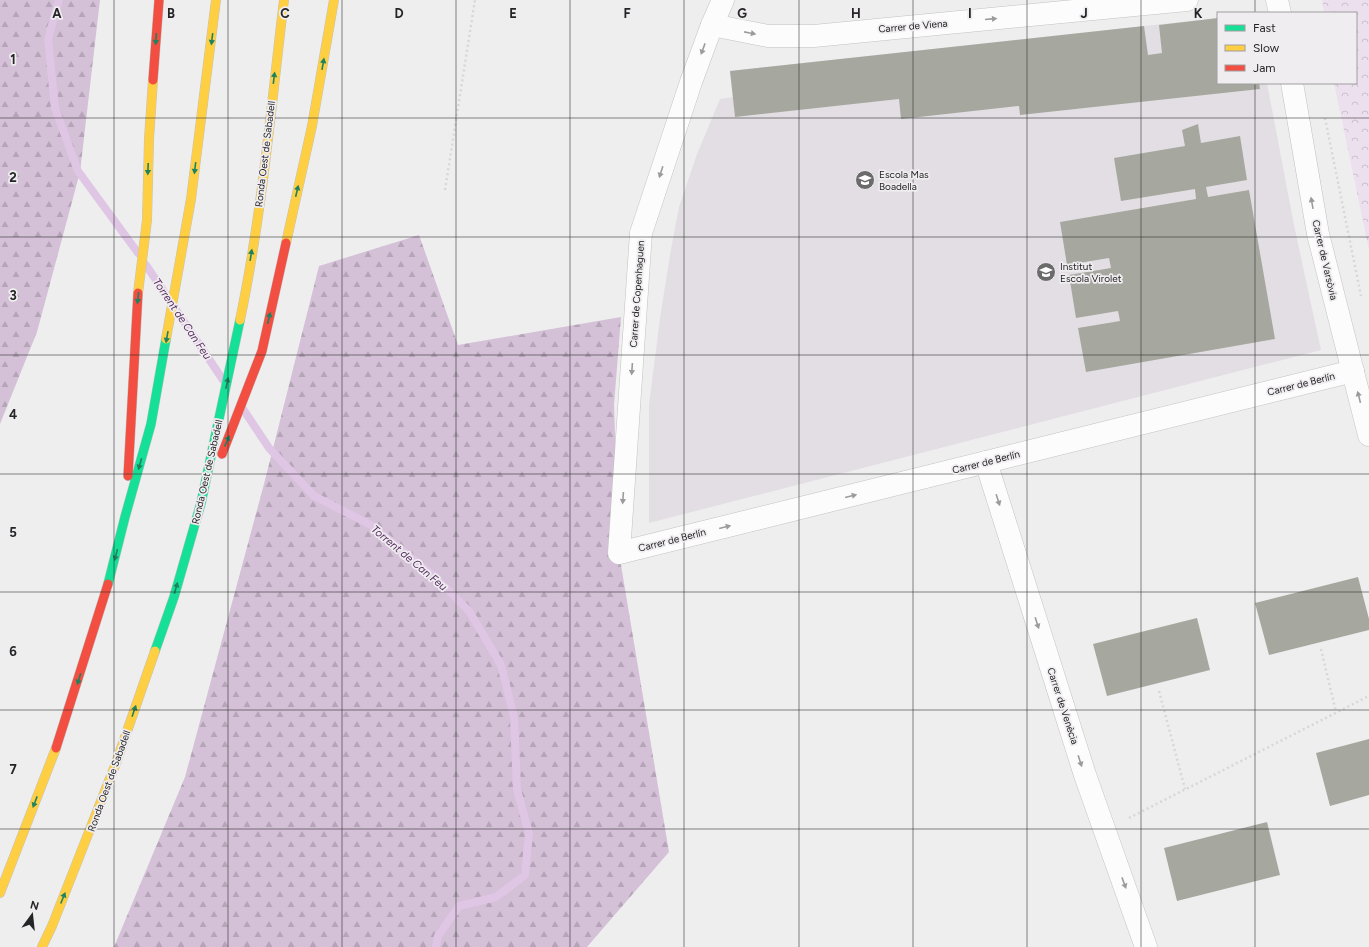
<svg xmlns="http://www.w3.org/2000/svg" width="1369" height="947" font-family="Figtree,sans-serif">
<defs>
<pattern id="forest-firs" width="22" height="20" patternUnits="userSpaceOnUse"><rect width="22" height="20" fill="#d4c0d7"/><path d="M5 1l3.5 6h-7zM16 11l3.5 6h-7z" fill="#b6a5b8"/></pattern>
<pattern id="park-crowns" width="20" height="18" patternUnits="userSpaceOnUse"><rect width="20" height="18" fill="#ece0ee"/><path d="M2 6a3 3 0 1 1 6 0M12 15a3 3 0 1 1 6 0" fill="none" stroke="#cac0cc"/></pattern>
</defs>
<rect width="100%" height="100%" fill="#efeeef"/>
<polygon fill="#e3dee4" points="1218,18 1218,83 1267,83 1294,225 1321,350 649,523 649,405 660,318 671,249 679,207 697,154 720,99 733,97 730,71"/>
<g fill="url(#forest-firs)">
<polygon points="0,0 100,0 80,172 37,332 0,424"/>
<polygon points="419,235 458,345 621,317 614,405 619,553 669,852 587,947 114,947 185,777 264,484 319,266"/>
</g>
<polygon fill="url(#park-crowns)" points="1322,0 1369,0 1369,250 1334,83 1356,83 1356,13 1324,13"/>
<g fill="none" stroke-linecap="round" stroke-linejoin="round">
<g stroke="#dfc6e4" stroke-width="8">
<polyline points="59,0 48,39 55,108 78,171 138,253"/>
<polyline points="146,265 223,380"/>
<polyline points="243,409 269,448 314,496 371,525 433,575 469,611 501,665 514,717 517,790 529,833 525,875 496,897 459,906 438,936 436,947"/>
</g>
</g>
<g fill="#a6a89f">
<polygon points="1218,18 1218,83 1259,83 1260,89 1020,115 1019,106 901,119 899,99 735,117 730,71 1144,26 1148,55 1162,53 1159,25"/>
<polygon points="1198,124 1201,143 1240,136 1247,180 1206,187 1208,197 1249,190 1275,339 1086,372 1078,328 1120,321 1118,311 1076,318 1069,275 1111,268 1109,258 1067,265 1060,222 1196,199 1195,189 1121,201 1114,158 1185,146 1182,130"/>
<polygon points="1358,577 1369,619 1369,630 1269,655 1255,603"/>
<polygon points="1197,618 1210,670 1107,696 1093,644"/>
<polygon points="1369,739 1369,795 1330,806 1316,753"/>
<polygon points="1267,822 1280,875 1177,901 1164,848"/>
</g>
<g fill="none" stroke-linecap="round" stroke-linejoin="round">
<g stroke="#c2c2c2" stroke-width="23">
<g id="street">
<polyline points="723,0 712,25 691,82 641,233 619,553 1353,371"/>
<polyline points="1277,0 1280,13"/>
<polyline points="712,25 768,36 814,36 1187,0"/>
<polyline points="1292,83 1318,234 1369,435"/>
<polyline points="986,462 1085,775 1146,947"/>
</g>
</g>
<g stroke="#c2c2c2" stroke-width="10">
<g id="fast">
<polyline points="108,584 125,517 151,424 166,339"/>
<polyline points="155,651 174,597 201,503 240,320"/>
</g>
</g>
<g stroke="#c2c2c2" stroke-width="10">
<g id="slow">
<polyline points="286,243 312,126 334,0"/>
<polyline points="138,293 147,220 149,139 153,80"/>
<path d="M240,320C262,215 271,107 284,0"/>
<polyline points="166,339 191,199 216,0"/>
<polyline points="0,893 56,748"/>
<polyline points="42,947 52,926 116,763 155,651"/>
</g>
</g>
<g stroke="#c2c2c2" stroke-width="10">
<g id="jam">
<polyline points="153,80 159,0"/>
<polyline points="222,454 262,351 286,243"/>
<polyline points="128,476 138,293"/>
<polyline points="56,748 108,584"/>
</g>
</g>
<g stroke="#d7d7d7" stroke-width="2.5" stroke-dasharray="2 3" stroke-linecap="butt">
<polyline points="1325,118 1361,296"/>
<polyline points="445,190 475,0"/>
<polyline points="1321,649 1336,712"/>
<polyline points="1159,691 1185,789"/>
<polyline points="1129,818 1369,696"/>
</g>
<use href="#street" stroke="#fdfcfd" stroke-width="22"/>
<use href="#fast" stroke="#16e098" stroke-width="9"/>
<use href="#slow" stroke="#ffcf43" stroke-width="9"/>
<use href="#jam" stroke="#f24e42" stroke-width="9"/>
</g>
<defs><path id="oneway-solid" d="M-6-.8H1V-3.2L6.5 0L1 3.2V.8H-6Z"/></defs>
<g fill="#9c9b9c">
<use href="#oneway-solid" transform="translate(991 19) rotate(-5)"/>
<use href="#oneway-solid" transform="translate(750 33) rotate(11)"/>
<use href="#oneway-solid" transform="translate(703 49) rotate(110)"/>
<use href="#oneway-solid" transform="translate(661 172) rotate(108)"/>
<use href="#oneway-solid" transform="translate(1312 203) rotate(-100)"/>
<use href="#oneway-solid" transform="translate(632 369) rotate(94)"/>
<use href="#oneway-solid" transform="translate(1359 397) rotate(-104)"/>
<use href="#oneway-solid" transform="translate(851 496) rotate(-14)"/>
<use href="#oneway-solid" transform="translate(623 498) rotate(94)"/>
<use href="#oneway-solid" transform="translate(998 500) rotate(72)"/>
<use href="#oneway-solid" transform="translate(725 527) rotate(-14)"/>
<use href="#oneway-solid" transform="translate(1037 623) rotate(72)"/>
<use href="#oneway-solid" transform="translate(1080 761) rotate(72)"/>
<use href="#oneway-solid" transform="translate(1124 883) rotate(70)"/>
</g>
<g fill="#1e825f">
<use href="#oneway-solid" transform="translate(156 39) rotate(94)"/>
<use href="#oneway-solid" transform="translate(212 39) rotate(97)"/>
<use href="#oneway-solid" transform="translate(323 64) rotate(-80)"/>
<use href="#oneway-solid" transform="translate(274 78) rotate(-83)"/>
<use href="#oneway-solid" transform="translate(195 168) rotate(97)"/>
<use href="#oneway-solid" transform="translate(148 169) rotate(92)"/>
<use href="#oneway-solid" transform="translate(297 191) rotate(-77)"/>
<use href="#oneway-solid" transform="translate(251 255) rotate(-81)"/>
<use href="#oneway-solid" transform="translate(138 298) rotate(96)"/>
<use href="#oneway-solid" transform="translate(269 318) rotate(-77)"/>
<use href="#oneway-solid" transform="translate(167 337) rotate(100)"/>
<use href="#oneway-solid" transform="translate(227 383) rotate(-78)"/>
<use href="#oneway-solid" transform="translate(227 441) rotate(-67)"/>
<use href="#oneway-solid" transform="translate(140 464) rotate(106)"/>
<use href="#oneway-solid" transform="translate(116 555) rotate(104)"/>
<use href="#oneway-solid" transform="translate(176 588) rotate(-74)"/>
<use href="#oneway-solid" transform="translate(79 679) rotate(107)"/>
<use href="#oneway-solid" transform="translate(134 711) rotate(-71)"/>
<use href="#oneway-solid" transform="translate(35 802) rotate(111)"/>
<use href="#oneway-solid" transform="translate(63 898) rotate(-68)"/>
</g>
<path fill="none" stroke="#262526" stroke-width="1" stroke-opacity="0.55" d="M114,0V947M228,0V947M342,0V947M456,0V947M570,0V947M684,0V947M799,0V947M913,0V947M1027,0V947M1141,0V947M1255,0V13M1255,83V947M0,118H1369M0,237H1369M0,355H1369M0,474H1369M0,592H1369M0,710H1369M0,829H1369"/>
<defs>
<g id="school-disc" transform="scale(1)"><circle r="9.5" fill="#6c6b6c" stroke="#efedf0"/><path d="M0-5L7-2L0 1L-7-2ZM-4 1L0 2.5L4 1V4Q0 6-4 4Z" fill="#fff"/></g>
</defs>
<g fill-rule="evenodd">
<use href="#school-disc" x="865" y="180"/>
<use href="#school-disc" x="1046" y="272"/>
</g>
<g text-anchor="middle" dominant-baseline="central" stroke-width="3.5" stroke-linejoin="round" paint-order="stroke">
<g font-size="10" fill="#262526" stroke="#efedf0">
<text transform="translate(913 26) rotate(-5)">Carrer de Viena</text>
<text transform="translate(265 154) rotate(-83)">Ronda Oest de Sabadell</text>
<text transform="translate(1325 260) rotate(77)">Carrer de Varsòvia</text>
<text transform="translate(637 294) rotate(-86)">Carrer de Copenhaguen</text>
<text transform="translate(1301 384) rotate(-14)">Carrer de Berlín</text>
<text transform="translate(986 462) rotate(-14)">Carrer de Berlín</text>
<text transform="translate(207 472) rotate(-77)">Ronda Oest de Sabadell</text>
<text transform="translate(672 540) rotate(-14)">Carrer de Berlín</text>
<text transform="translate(1063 706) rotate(72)">Carrer de Venècia</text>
<text transform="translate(109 781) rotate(-70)">Ronda Oest de Sabadell</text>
</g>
<g font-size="10" fill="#262526" stroke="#efedf0" text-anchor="start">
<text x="879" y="174">Escola Mas<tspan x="879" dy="12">Boadella</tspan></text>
<text x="1060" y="266">Institut<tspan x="1060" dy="12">Escola Virolet</tspan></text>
</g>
<g font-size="11" font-style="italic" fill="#592d61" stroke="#efedf0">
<text transform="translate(182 319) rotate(56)">Torrent de Can Feu</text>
<text transform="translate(409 558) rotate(40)">Torrent de Can Feu</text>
</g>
</g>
<g font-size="13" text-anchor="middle" font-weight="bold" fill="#262526" stroke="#efedf0" stroke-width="3.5" stroke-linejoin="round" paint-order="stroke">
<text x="57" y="18">A</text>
<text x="171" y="18">B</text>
<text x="285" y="18">C</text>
<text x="399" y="18">D</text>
<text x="513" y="18">E</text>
<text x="627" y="18">F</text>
<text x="742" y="18">G</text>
<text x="856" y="18">H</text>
<text x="970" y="18">I</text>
<text x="1084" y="18">J</text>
<text x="1198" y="18">K</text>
<text x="13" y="64">1</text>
<text x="13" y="182">2</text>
<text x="13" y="300">3</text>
<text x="13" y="419">4</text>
<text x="13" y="537">5</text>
<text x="13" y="656">6</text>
<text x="13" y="774">7</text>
</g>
<rect x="1217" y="12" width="140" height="72" fill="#efedf0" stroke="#9f9d9f"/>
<rect x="1225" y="25" width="20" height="6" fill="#16e098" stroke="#9f9d9f"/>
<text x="1253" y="32" font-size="12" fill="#262526">Fast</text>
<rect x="1225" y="45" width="20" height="6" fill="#ffcf43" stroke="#9f9d9f"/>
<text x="1253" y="52" font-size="12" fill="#262526">Slow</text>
<rect x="1225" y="65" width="20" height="6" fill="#f24e42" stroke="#9f9d9f"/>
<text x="1253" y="72" font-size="12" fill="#262526">Jam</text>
<g transform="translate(32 915) rotate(15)" stroke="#efedf0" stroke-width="3" paint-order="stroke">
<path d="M0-3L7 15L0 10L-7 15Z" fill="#262526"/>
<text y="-6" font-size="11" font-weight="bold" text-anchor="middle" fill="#262526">N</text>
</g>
</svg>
